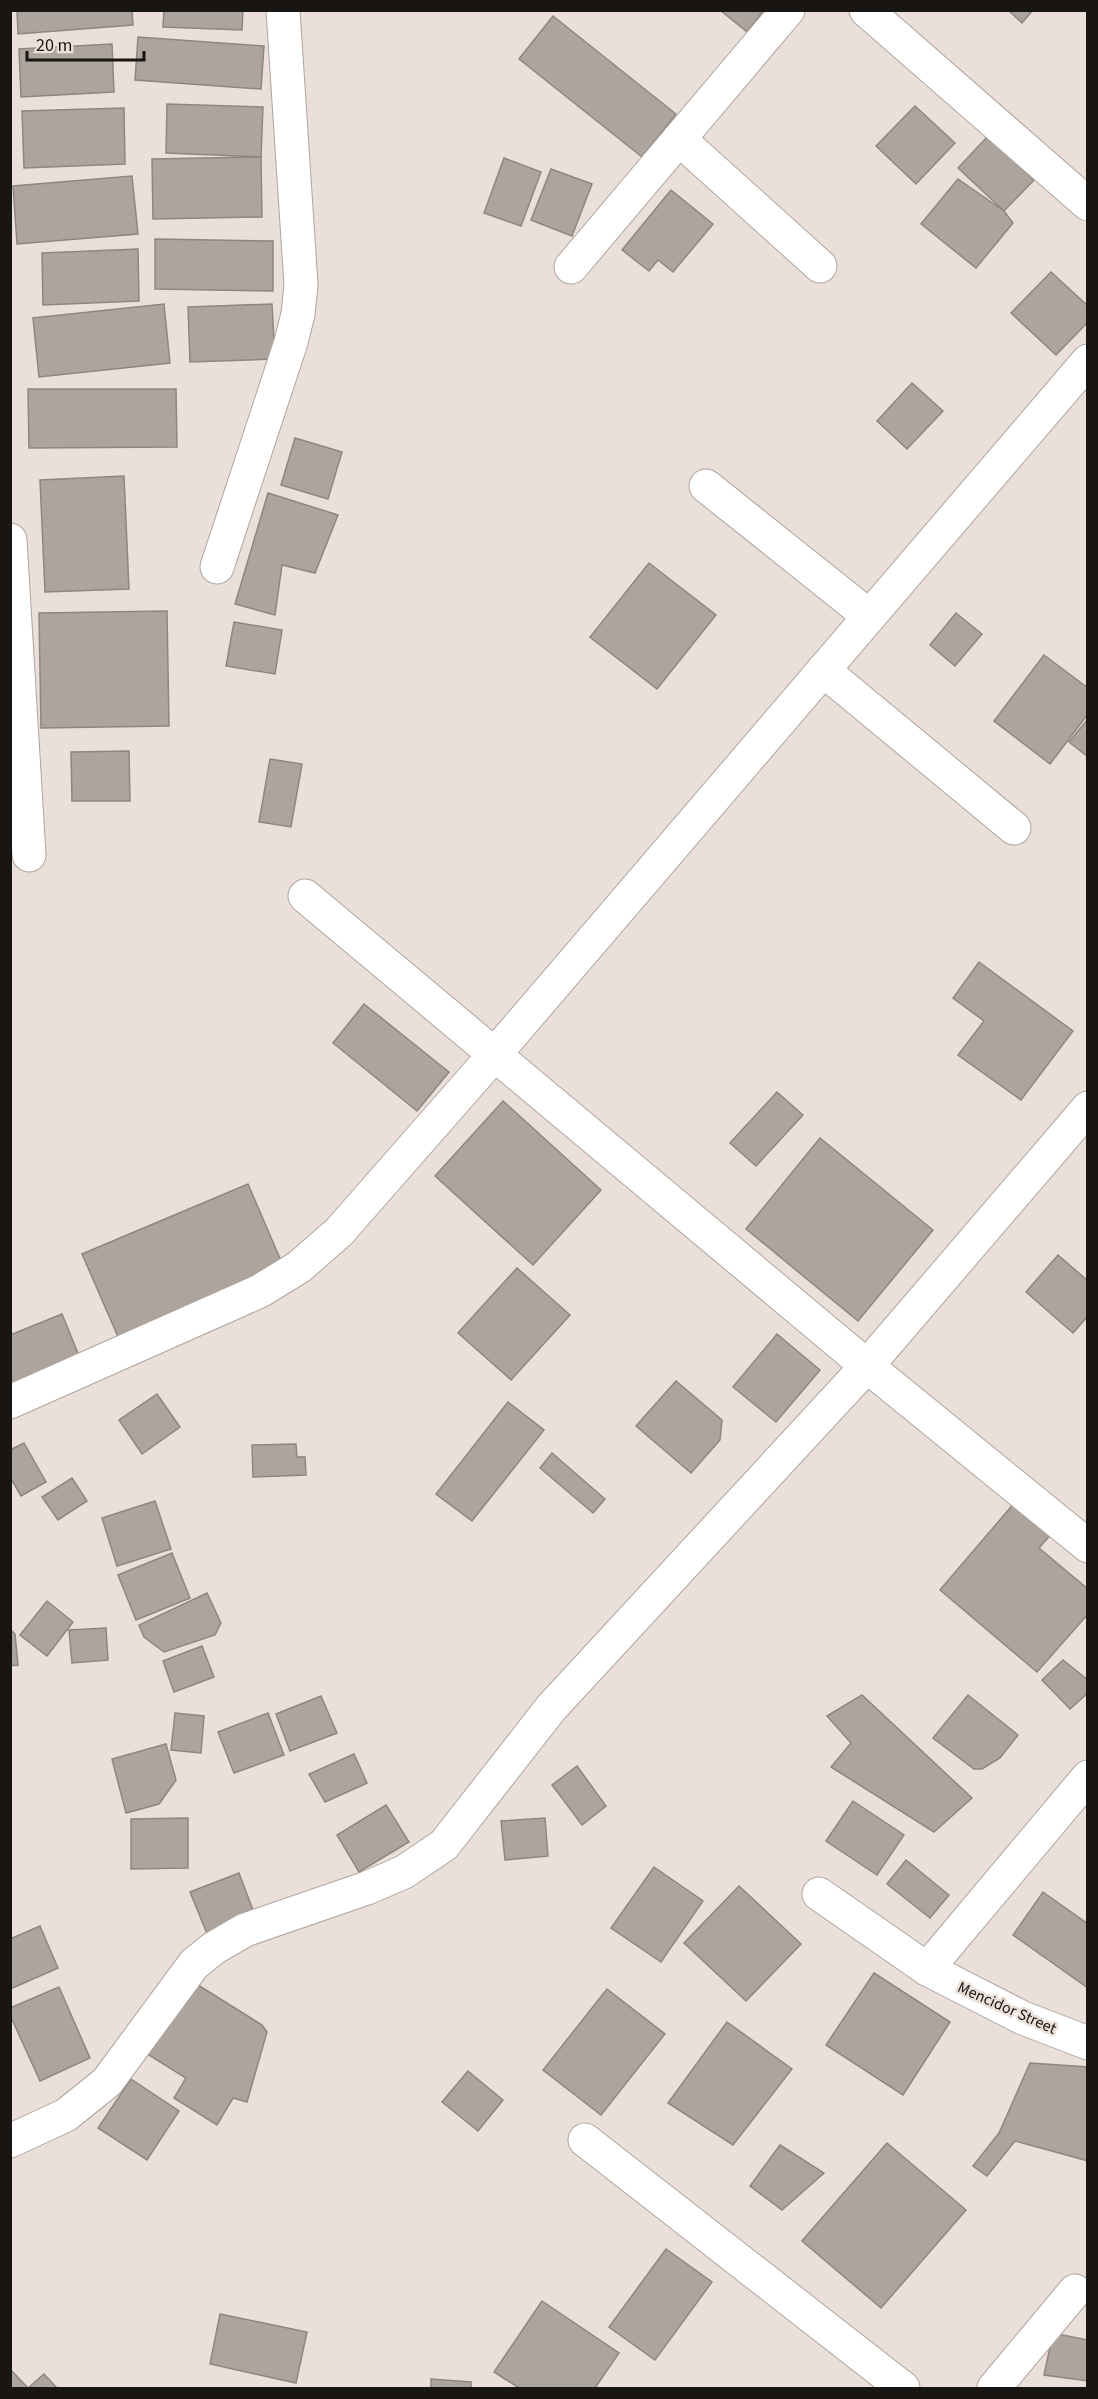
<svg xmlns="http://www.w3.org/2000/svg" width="1098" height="2399" font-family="'Source Sans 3',sans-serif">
<rect width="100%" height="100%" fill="#eae0d9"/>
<g fill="#ada49d" stroke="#8f8680" stroke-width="1.5">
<polygon points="17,10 132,10 133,25 18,34"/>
<polygon points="164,10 243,10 242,30 163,27"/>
<polygon points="720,10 764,10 747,32"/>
<polygon points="1008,10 1033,10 1022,23"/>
<polygon points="553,16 676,114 642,157 519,59"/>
<polygon points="138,37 264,46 261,89 135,80"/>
<polygon points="112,44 114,92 21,97 19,49"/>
<polygon points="167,104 263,107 261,157 166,153"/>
<polygon points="915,106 955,143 916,184 876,146"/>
<polygon points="124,108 125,164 24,168 22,111"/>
<polygon points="988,136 1034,180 1004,211 958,168"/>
<polygon points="261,157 262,217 153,219 152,159"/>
<polygon points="504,158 541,172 521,226 484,213"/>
<polygon points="551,169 592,184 572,236 531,220"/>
<polygon points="132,176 138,234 17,244 13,186"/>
<polygon points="958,179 1004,211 1013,223 976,268 921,224"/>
<polygon points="671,190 713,224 673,272 658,260 649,271 622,250"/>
<polygon points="155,239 273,241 273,291 155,289"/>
<polygon points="138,249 139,301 43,305 42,253"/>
<polygon points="1051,272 1088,306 1088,322 1056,355 1011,313"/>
<polygon points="164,304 170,363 39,377 33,318"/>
<polygon points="272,304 275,359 190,362 188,307"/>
<polygon points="912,383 943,411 907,449 877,421"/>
<polygon points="28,389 176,389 177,447 29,448"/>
<polygon points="295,438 342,452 328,499 281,485"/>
<polygon points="124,476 129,589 45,592 40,480"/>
<polygon points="268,493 338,515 315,573 282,565 275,615 235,604"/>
<polygon points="649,563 716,615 657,689 590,637"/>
<polygon points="167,611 169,726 41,728 39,613"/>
<polygon points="956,613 982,634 955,666 930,645"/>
<polygon points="234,622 282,630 275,674 226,666"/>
<polygon points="1044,655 1088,688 1088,714 1050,764 994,721"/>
<polygon points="1088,719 1088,757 1069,742"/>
<polygon points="129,751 130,801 72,801 71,752"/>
<polygon points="270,759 302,764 291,827 259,822"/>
<polygon points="979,962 1073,1031 1021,1100 958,1055 984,1021 953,998"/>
<polygon points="364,1004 449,1072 417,1111 333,1043"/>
<polygon points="777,1092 803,1115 756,1166 730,1143"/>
<polygon points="503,1101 601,1190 533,1265 435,1176"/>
<polygon points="820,1138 933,1230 858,1321 746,1229"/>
<polygon points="248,1184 285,1270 119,1339 82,1254"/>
<polygon points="1058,1255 1088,1281 1088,1316 1073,1333 1026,1292"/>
<polygon points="517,1268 570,1315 511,1380 458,1333"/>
<polygon points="62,1314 84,1368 10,1399 10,1335"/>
<polygon points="777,1334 820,1370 776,1422 733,1387"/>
<polygon points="676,1381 722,1420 720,1440 691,1473 636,1426"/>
<polygon points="157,1394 180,1427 142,1454 119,1420"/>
<polygon points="508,1402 544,1430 472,1521 436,1494"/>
<polygon points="24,1443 46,1482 21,1496 10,1477 10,1450"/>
<polygon points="296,1444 297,1457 305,1457 306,1475 253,1477 252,1445"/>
<polygon points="552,1453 605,1499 593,1513 540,1468"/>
<polygon points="72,1478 87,1501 58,1520 42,1497"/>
<polygon points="155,1501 171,1549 117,1566 102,1518"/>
<polygon points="1016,1501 1053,1532 1039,1548 1088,1589 1088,1614 1037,1672 940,1590"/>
<polygon points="172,1553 190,1598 136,1620 118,1575"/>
<polygon points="207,1593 221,1623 215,1635 164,1652 144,1637 139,1625"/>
<polygon points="47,1601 73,1622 47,1656 20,1635"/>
<polygon points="106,1628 108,1660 72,1663 69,1630"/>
<polygon points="10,1629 15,1634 18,1665 10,1666"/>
<polygon points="202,1646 214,1677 174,1692 163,1661"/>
<polygon points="1063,1660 1088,1680 1088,1693 1070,1709 1042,1680"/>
<polygon points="862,1695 972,1798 934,1832 831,1767 851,1743 827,1716"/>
<polygon points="968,1695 1018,1735 1000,1758 982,1769 974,1769 933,1738"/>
<polygon points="321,1696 337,1733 290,1751 276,1714"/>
<polygon points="175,1713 204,1716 201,1753 171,1750"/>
<polygon points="268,1713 284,1755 234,1773 218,1732"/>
<polygon points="166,1744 176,1780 159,1804 126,1813 112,1759"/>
<polygon points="354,1754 367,1783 325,1802 309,1774"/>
<polygon points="577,1766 606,1806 582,1825 552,1785"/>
<polygon points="853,1801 904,1835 877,1875 826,1841"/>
<polygon points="386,1805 409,1842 359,1872 337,1835"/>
<polygon points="188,1818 188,1868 131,1869 131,1819"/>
<polygon points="545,1818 548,1856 505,1860 501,1821"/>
<polygon points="906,1860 949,1895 930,1918 887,1884"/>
<polygon points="654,1867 703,1901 661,1962 611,1928"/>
<polygon points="239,1873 256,1918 208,1936 190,1892"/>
<polygon points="739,1886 801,1944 746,2001 684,1943"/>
<polygon points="1043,1892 1088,1924 1088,1988 1013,1935"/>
<polygon points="40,1926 58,1968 10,1989 10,1939"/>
<polygon points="874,1973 950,2022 903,2095 826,2045"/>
<polygon points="190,1980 262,2025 267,2032 247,2102 233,2098 217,2125 174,2098 186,2078 144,2052"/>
<polygon points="59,1987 90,2058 40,2081 10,2015 10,2008"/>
<polygon points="607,1989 665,2034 601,2115 543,2070"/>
<polygon points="727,2022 792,2069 733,2145 668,2103"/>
<polygon points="1030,2063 1088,2067 1088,2161 1015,2141 987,2176 973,2166 999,2133"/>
<polygon points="468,2071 503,2100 478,2131 442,2102"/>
<polygon points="131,2079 179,2111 147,2160 98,2128"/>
<polygon points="887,2143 966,2210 881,2308 802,2241"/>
<polygon points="780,2145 824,2173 782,2210 750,2186"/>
<polygon points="666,2249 712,2282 655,2360 609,2327"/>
<polygon points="542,2301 619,2353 595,2388 519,2388 494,2372"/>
<polygon points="220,2314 307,2332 296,2383 210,2364"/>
<polygon points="1053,2333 1088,2340 1088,2381 1044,2375"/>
<polygon points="10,2369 28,2388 44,2374 57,2388 10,2388"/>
<polygon points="431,2379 471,2382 471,2388 431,2388"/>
</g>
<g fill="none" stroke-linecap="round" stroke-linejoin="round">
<g stroke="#afa59f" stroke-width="35">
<g id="minor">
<polyline points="866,10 1088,204"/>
<polyline points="679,139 820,266"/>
<polyline points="571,267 788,10"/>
<polyline points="706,486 869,616"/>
<polyline points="10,540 29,855"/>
<polyline points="217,567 291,342 298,314 301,285 283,10"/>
<polyline points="823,670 1014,828"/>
<polyline points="305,896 867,1366 1088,1546"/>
<polyline points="10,1402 260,1291 299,1267 339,1232 495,1054 1088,361"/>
<polyline points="819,1894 927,1969 1023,2018 1088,2043"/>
<polyline points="927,1969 1088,1777"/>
<polyline points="585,2140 903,2388"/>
<polyline points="10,2141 66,2115 107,2082 194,1964 214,1948 245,1930 367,1888 404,1872 444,1845 551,1708 867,1366 1088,1108"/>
<polyline points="994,2388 1075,2291"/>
</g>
</g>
<use href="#minor" stroke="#fff" stroke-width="33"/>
</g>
<g text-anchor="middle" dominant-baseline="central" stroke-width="5" stroke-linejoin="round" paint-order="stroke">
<g font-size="16" fill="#191513" stroke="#eae0d9">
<text transform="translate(1007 2008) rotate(24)">Mencidor Street</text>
</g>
</g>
<rect width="1098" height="2399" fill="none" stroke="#191513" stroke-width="24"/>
<path d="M27 51v9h117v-9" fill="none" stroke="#191513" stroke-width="3"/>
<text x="36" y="51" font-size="18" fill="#191513" stroke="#eae0d9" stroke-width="4.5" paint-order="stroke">20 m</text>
</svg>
